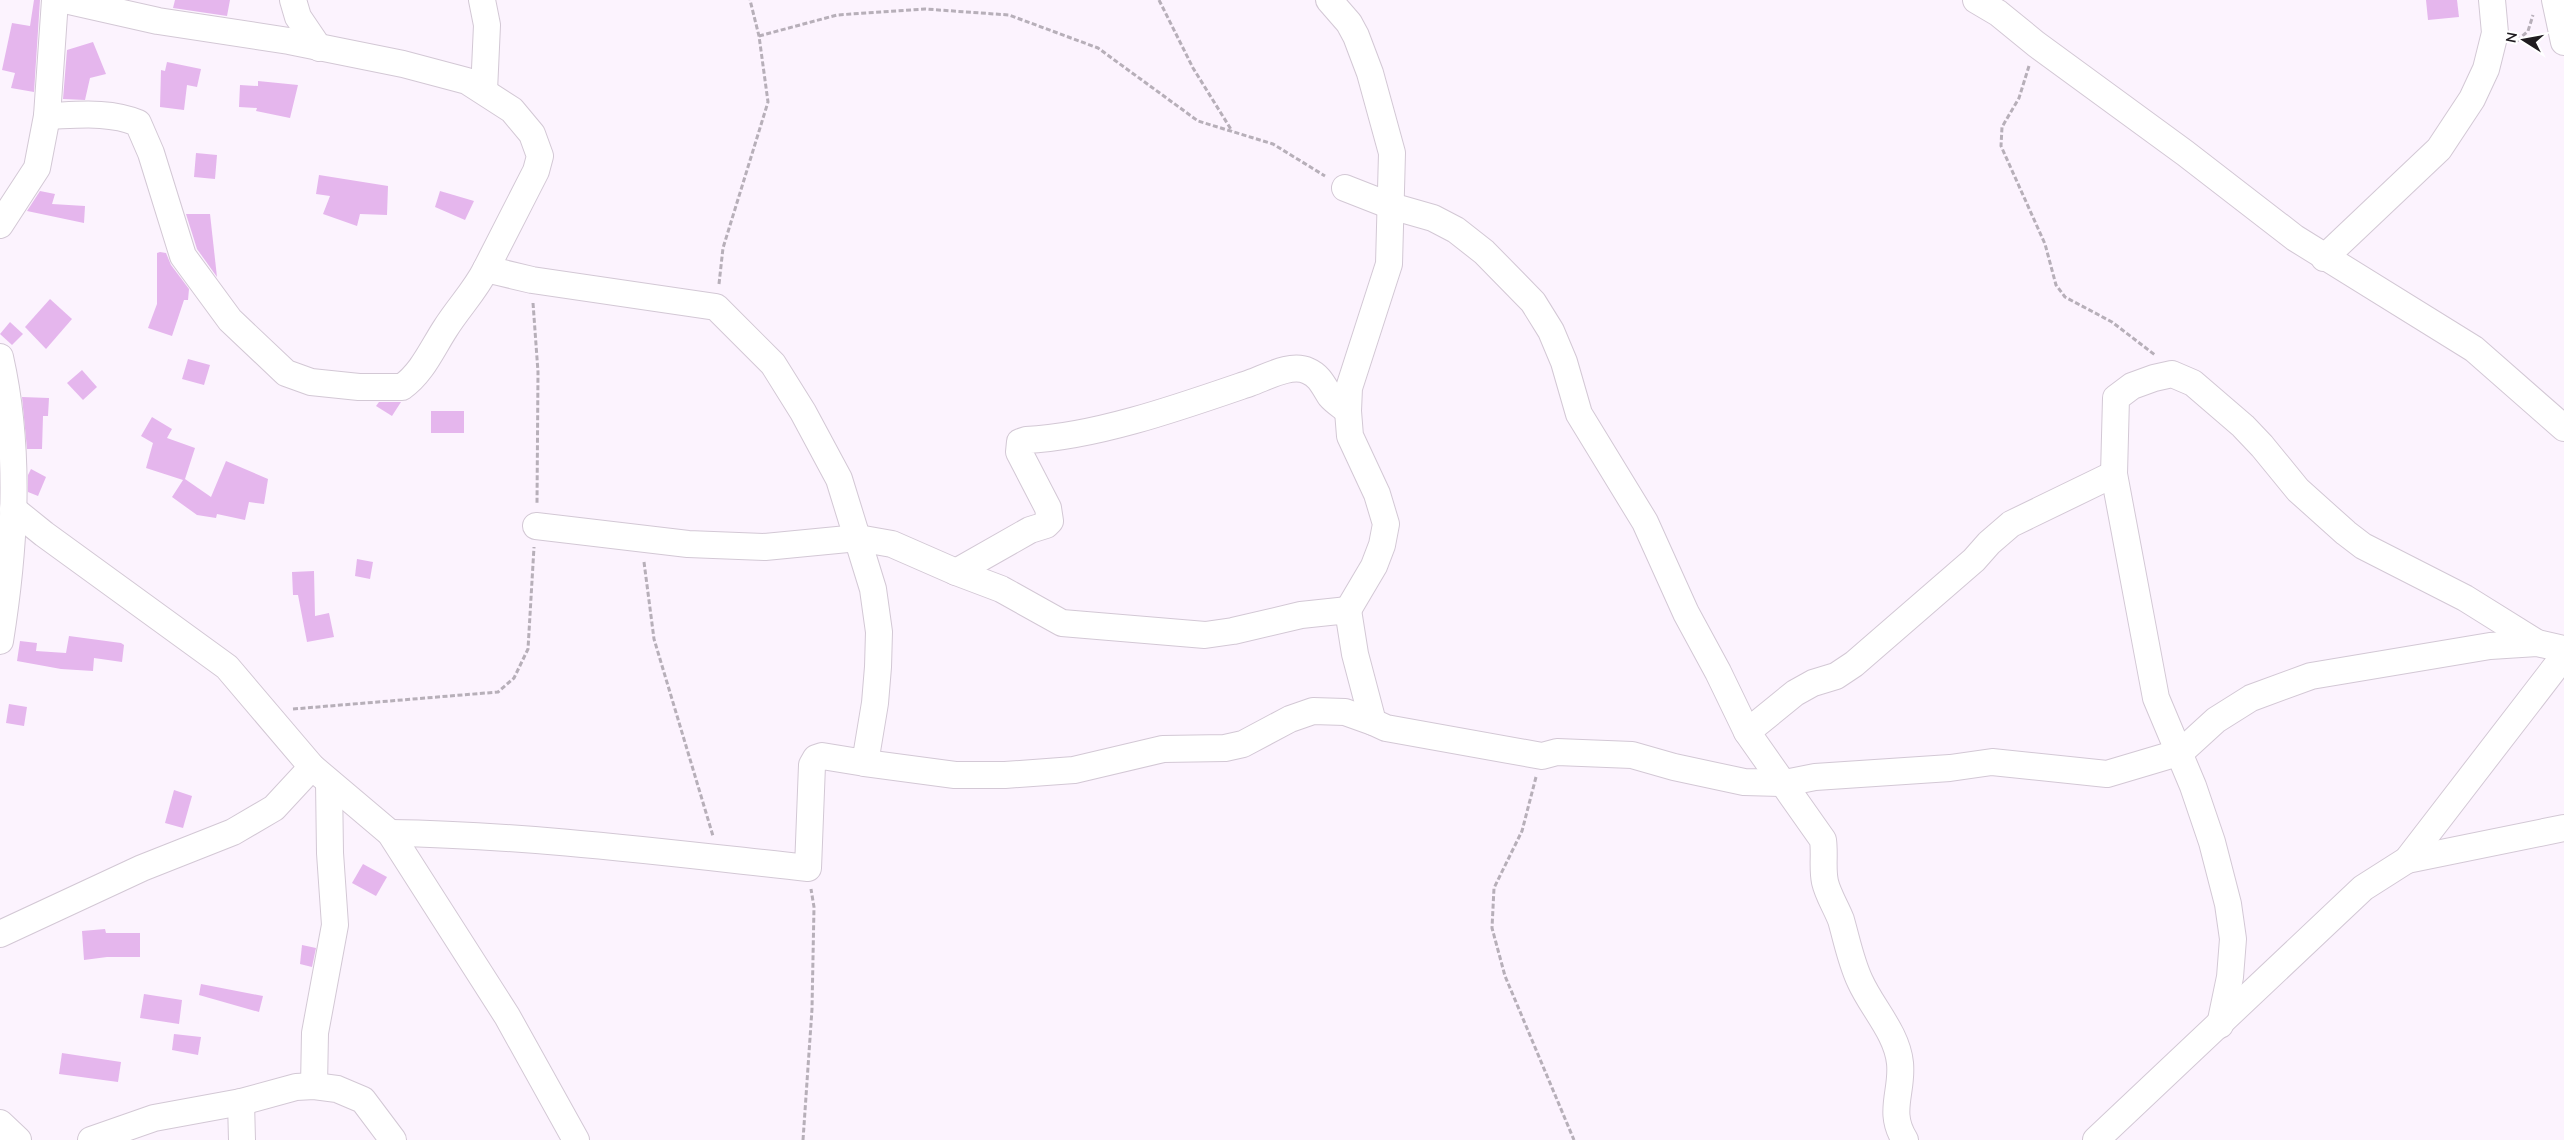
<svg xmlns="http://www.w3.org/2000/svg" width="2564" height="1140" font-family="'Nunito Sans',sans-serif">
<rect width="100%" height="100%" fill="#fcf3fe"/>
<g fill="#e5b6ed">
<polygon points="34,0 40,0 34,92 11,88 15,73 2,70 12,23 30,26"/>
<polygon points="175,0 230,0 227,16 173,8"/>
<polygon points="2426,0 2457,0 2459,17 2428,20"/>
<polygon points="93,42 106,74 90,78 85,100 63,99 67,50"/>
<polygon points="167,62 201,69 197,87 187,85 184,110 160,107 161,70 165,71"/>
<polygon points="258,81 298,85 290,118 256,111 257,108 239,107 240,85 258,86"/>
<polygon points="196,153 217,155 215,179 194,177"/>
<polygon points="319,175 388,186 387,215 360,214 357,226 323,214 330,196 316,194"/>
<polygon points="40,191 55,194 52,204 85,206 84,223 27,211"/>
<polygon points="440,191 474,201 465,220 435,207"/>
<polygon points="186,214 210,214 217,277 197,249"/>
<polygon points="160,252 166,253 171,265 189,289 188,300 184,300 172,336 148,328 157,304 157,253"/>
<polygon points="50,299 72,319 46,349 25,327"/>
<polygon points="10,322 23,334 12,345 0,334"/>
<polygon points="188,359 210,365 204,385 182,379"/>
<polygon points="82,370 97,387 83,400 67,383"/>
<polygon points="22,397 49,398 48,416 43,416 42,449 27,449"/>
<polygon points="379,402 401,402 392,416 376,406"/>
<rect x="431" y="411" width="33" height="22"/>
<polygon points="152,417 172,429 167,438 195,448 185,479 211,497 226,461 268,479 264,504 249,502 245,520 217,514 216,518 197,515 172,497 183,480 146,468 153,443 141,436"/>
<polygon points="31,469 46,477 38,496 28,492 28,475"/>
<polygon points="357,559 373,562 370,579 355,576"/>
<polygon points="314,571 315,616 329,613 334,637 307,642 298,595 293,595 292,572"/>
<polygon points="69,636 121,643 124,645 122,662 94,658 93,671 61,669 17,661 20,641 37,643 36,651 66,653"/>
<polygon points="9,704 27,707 24,726 6,723"/>
<polygon points="174,790 192,796 183,828 165,823"/>
<polygon points="363,864 387,877 376,896 352,883"/>
<polygon points="105,929 106,933 140,933 140,957 107,957 84,960 82,931"/>
<polygon points="302,945 316,948 312,967 300,964"/>
<polygon points="201,984 263,996 259,1012 199,995"/>
<polygon points="144,994 182,1000 179,1024 140,1018"/>
<polygon points="174,1034 201,1037 198,1055 172,1050"/>
<polygon points="62,1053 121,1062 118,1082 59,1074"/>
</g>
<g fill="none" stroke-linecap="round" stroke-linejoin="round">
<g stroke="#d3c8d5" stroke-width="28">
<g id="minor">
<polyline points="65,0 158,21 289,41 403,64 467,81 512,110 532,134 540,156 536,171 486,269"/>
<polyline points="293,0 298,17 319,48"/>
<polyline points="482,0 487,25 484,91"/>
<polyline points="1329,0 1349,23 1356,36 1370,73 1392,153 1389,264 1349,388 1348,411 1350,436 1377,494 1386,524 1382,545 1374,566 1348,610"/>
<polyline points="1976,0 1998,13 2036,44 2185,153 2295,238 2474,349 2564,428"/>
<polyline points="2555,0 2564,42"/>
<path d="M47,116C78,115 109,111 138,123L151,153L183,256L230,320L286,373L311,382L359,387H402C422,373 432,349 445,329C458,308 475,291 486,269L532,280L716,307L773,364L803,412L839,479L873,589L879,632L878,667L875,703L865,763L822,756L816,758L812,765L808,868C669,853 530,835 390,833"/>
<path d="M1345,188L1391,206L1433,218L1456,230L1484,252L1533,302L1551,331L1564,362L1579,414L1645,522L1686,613L1718,672L1747,732L1823,840C1825,855 1822,868 1825,882C1828,895 1836,907 1841,920C1847,941 1851,962 1860,981C1872,1008 1897,1033 1900,1063C1903,1092 1887,1112 1905,1140"/>
<polyline points="0,225 37,168 47,116 55,0"/>
<polyline points="2324,258 2439,149 2472,99 2486,69 2495,33 2492,0"/>
<path d="M0,357C21,450 15,547 0,641"/>
<polyline points="13,509 44,534 227,667 312,767 390,833 507,1016 576,1140"/>
<polyline points="536,526 688,544 765,547 858,538 892,544 956,572 1001,589 1062,623 1205,635 1233,631 1301,615 1348,610 1355,654 1373,722 1386,728 1542,756 1557,752 1632,755 1674,767 1744,782 1785,783 1815,777 1950,768 1992,762 2107,774 2181,752 2216,720 2251,698 2311,676 2490,646 2537,643 2564,649"/>
<path d="M956,572L1030,530L1046,525L1050,521L1048,508L1019,452L1020,442L1026,440C1096,437 1183,406 1250,383C1267,377 1291,363 1308,371C1320,376 1324,387 1330,396C1335,402 1342,406 1348,411"/>
<polyline points="1747,732 1795,693 1813,683 1836,676 1854,664 1974,560 1989,543 2011,524 2114,474"/>
<polyline points="865,763 955,775 1005,775 1074,770 1163,749 1225,748 1243,744 1290,719 1313,711 1345,712 1373,722"/>
<polyline points="2407,860 2564,828"/>
<polyline points="0,934 142,868 233,832 274,808 312,767"/>
<polyline points="2220,1025 2230,977 2233,939 2228,904 2212,842 2193,786 2156,698 2114,474 2116,398 2132,386 2154,378 2172,374 2193,383 2243,426 2262,446 2298,490 2346,533 2363,546 2465,598 2537,643"/>
<polyline points="314,1086 315,1033 335,925 330,853 329,782"/>
<polyline points="241,1102 242,1140"/>
<polyline points="0,1123 18,1140"/>
<polyline points="91,1140 154,1118 241,1102 296,1087 314,1086 337,1089 363,1100 393,1140"/>
<polyline points="2096,1140 2363,888 2407,860 2564,656"/>
</g>
</g>
<g stroke="#b7afb9" stroke-width="3" stroke-dasharray="5 2.5" stroke-linecap="butt">
<polyline points="1159,0 1193,68 1232,131"/>
<polyline points="759,36 837,15 925,9 1009,15 1098,48 1198,121 1273,144 1325,176"/>
<polyline points="2517,41 2528,31 2533,15"/>
<polyline points="2029,66 2019,98 2002,127 2001,146 2045,244 2056,285 2065,297 2112,322 2155,355"/>
<polyline points="719,284 723,248 768,102 759,36 750,0"/>
<polyline points="533,303 538,372 537,504"/>
<polyline points="644,562 654,639 713,836"/>
<polyline points="293,709 498,692 514,678 528,649 534,547"/>
<polyline points="1536,777 1522,831 1494,888 1492,928 1505,976 1574,1140"/>
<polyline points="803,1140 812,1009 814,907 811,889"/>
</g>
<use href="#minor" stroke="#fff" stroke-width="26"/>
</g>
<g transform="translate(2524 40) rotate(281)" stroke="#ffffff" stroke-width="4" paint-order="stroke">
<path d="M0-4L9 19L0 12L-9 19Z" fill="#1f1b20"/>
<text y="-8" font-size="14" font-weight="bold" text-anchor="middle" fill="#1f1b20">N</text>
</g>
</svg>
